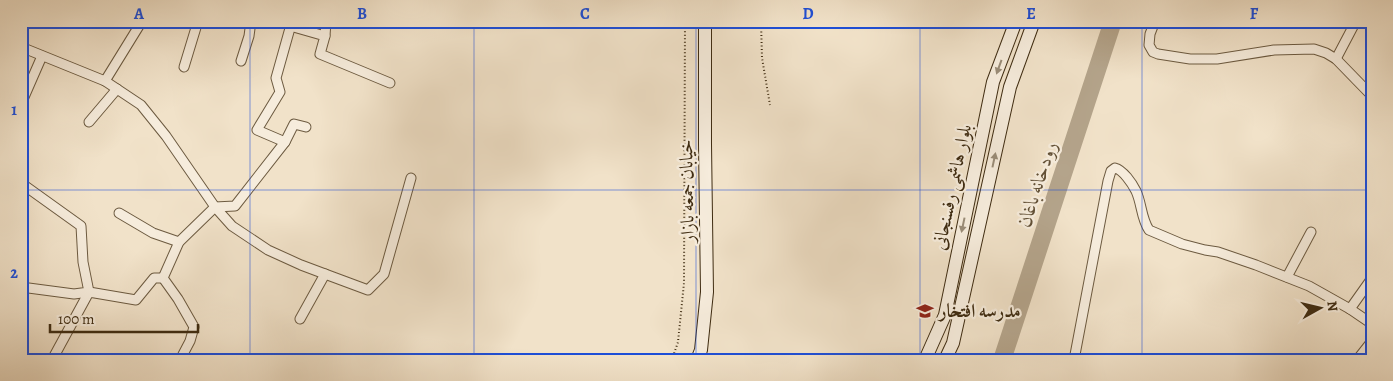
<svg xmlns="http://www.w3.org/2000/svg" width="1393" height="381" font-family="Alegreya,Amiri,serif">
<rect width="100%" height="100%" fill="#f1e2c9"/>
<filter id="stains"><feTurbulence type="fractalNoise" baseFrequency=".004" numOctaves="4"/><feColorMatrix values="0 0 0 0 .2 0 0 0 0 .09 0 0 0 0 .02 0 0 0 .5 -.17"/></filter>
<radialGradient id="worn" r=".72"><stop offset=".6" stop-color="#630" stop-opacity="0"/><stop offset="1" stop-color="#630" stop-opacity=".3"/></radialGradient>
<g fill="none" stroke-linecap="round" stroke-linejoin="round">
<polyline stroke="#b4a48b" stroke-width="18" points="1002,360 1113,21"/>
<g stroke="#6c5a40" stroke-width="11">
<g id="street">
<polyline points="1155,21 1150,34 1149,45 1153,52 1158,54 1190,59 1217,59 1274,50 1314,49 1326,53 1336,59 1372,96"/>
<polyline points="290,26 325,36 320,54 390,83"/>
<polyline points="325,36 326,21"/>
<polyline points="21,47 105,81 141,105 166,136 215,207 232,226 268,250 301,265 325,274 300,319"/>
<polyline points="1336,59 1356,21"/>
<polyline points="241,61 249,36 251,21"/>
<polyline points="184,67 198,21"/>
<polyline points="105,81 142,21"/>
<polyline points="21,104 42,56"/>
<polyline points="89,122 117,89"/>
<polyline points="285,142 294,124 306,127"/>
<polyline points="21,183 81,226 83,262 89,292 74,294 21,287"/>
<polyline points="119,213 153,233 179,242"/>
<polyline points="325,274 368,290 384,274 411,178"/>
<polyline points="1287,277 1311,232"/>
<polyline points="1350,309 1372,278"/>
<polyline points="52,360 89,292 136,300 154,278 163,278"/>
<polyline points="180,360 190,341 194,327 178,299 163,278 179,242 215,207 235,206 285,142 257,130 280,92 276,78 292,21"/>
<path d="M1074,360L1108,181L1111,171L1115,168C1123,170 1132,183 1136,191C1142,204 1141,218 1149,230L1182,244L1205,250L1218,252L1256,265L1309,286L1350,309L1372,324"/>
<polyline points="1357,360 1372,341"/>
</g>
</g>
<g stroke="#3f2c12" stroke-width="14">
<g id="secondary">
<polyline points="697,360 701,350 707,292 705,144 705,21"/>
<polyline points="925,360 945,315 993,82 1016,21"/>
<polyline points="945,360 953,343 1010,87 1034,21"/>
</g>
</g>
<g stroke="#3f2c12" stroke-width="2" stroke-dasharray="1 2.5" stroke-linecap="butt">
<polyline points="761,21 762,58 770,105"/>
<polyline points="672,360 678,342 684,283 685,21"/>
</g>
<use href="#street" stroke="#f6ecdc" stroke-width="9"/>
<use href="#secondary" stroke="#f6ecdc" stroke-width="12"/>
</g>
<defs><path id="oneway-solid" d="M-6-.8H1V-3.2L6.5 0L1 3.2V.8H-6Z" transform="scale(1.25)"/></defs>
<g fill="#9a8c77">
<use href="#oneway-solid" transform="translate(999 67) rotate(110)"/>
<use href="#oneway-solid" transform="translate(994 160) rotate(-78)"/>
<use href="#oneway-solid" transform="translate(963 225) rotate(102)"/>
</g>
<path fill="none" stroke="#1d4ed8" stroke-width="1" stroke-opacity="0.55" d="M250,21V360M474,21V360M696,21V360M920,21V360M1142,21V360M21,190H1372"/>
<defs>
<g id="school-bare" transform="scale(1.35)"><path d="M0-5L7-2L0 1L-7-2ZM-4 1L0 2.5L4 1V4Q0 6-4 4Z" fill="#8f2418" stroke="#f6ecdc" stroke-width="2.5" paint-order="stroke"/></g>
</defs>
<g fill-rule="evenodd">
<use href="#school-bare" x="925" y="311"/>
</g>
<g text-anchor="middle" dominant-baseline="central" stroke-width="4.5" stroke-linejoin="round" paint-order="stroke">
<g font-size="19" fill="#3f2c12" stroke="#f6ecdc">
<text transform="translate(952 187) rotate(-78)">بلوار هاشمی رفسنجانی</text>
<text transform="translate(687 191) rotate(-91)">خیابان جمعه بازار</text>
</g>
<g font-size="19" font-weight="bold" fill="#3f2c12" stroke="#f6ecdc" text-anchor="start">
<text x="939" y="311">مدرسه افتخار</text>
</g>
<g font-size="20" font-style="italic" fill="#625036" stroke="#f6ecdc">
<text transform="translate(1037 184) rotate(-72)">رودخانه باغان</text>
</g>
</g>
<rect width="1393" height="381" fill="none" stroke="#f1e2c9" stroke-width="55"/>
<g transform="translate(1320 308) rotate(82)" stroke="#f6ecdc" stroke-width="4" paint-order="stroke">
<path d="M0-4L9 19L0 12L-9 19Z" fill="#3f2c12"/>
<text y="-8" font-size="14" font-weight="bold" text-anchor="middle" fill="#3f2c12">N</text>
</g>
<path d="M50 324v8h148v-8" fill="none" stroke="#3f2c12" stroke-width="2.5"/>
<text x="58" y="324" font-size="15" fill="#3f2c12" stroke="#f6ecdc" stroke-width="4" paint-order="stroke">100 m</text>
<rect x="28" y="28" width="1338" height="326" fill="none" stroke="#1d4ed8" stroke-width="2"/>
<g font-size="16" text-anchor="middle" font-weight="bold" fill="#1d4ed8">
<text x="139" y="19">A</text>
<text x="362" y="19">B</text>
<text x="585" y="19">C</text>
<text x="808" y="19">D</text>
<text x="1031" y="19">E</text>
<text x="1254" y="19">F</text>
<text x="14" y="115">1</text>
<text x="14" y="278">2</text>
</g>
<rect width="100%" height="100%" filter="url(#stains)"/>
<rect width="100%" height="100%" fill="url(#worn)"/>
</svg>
